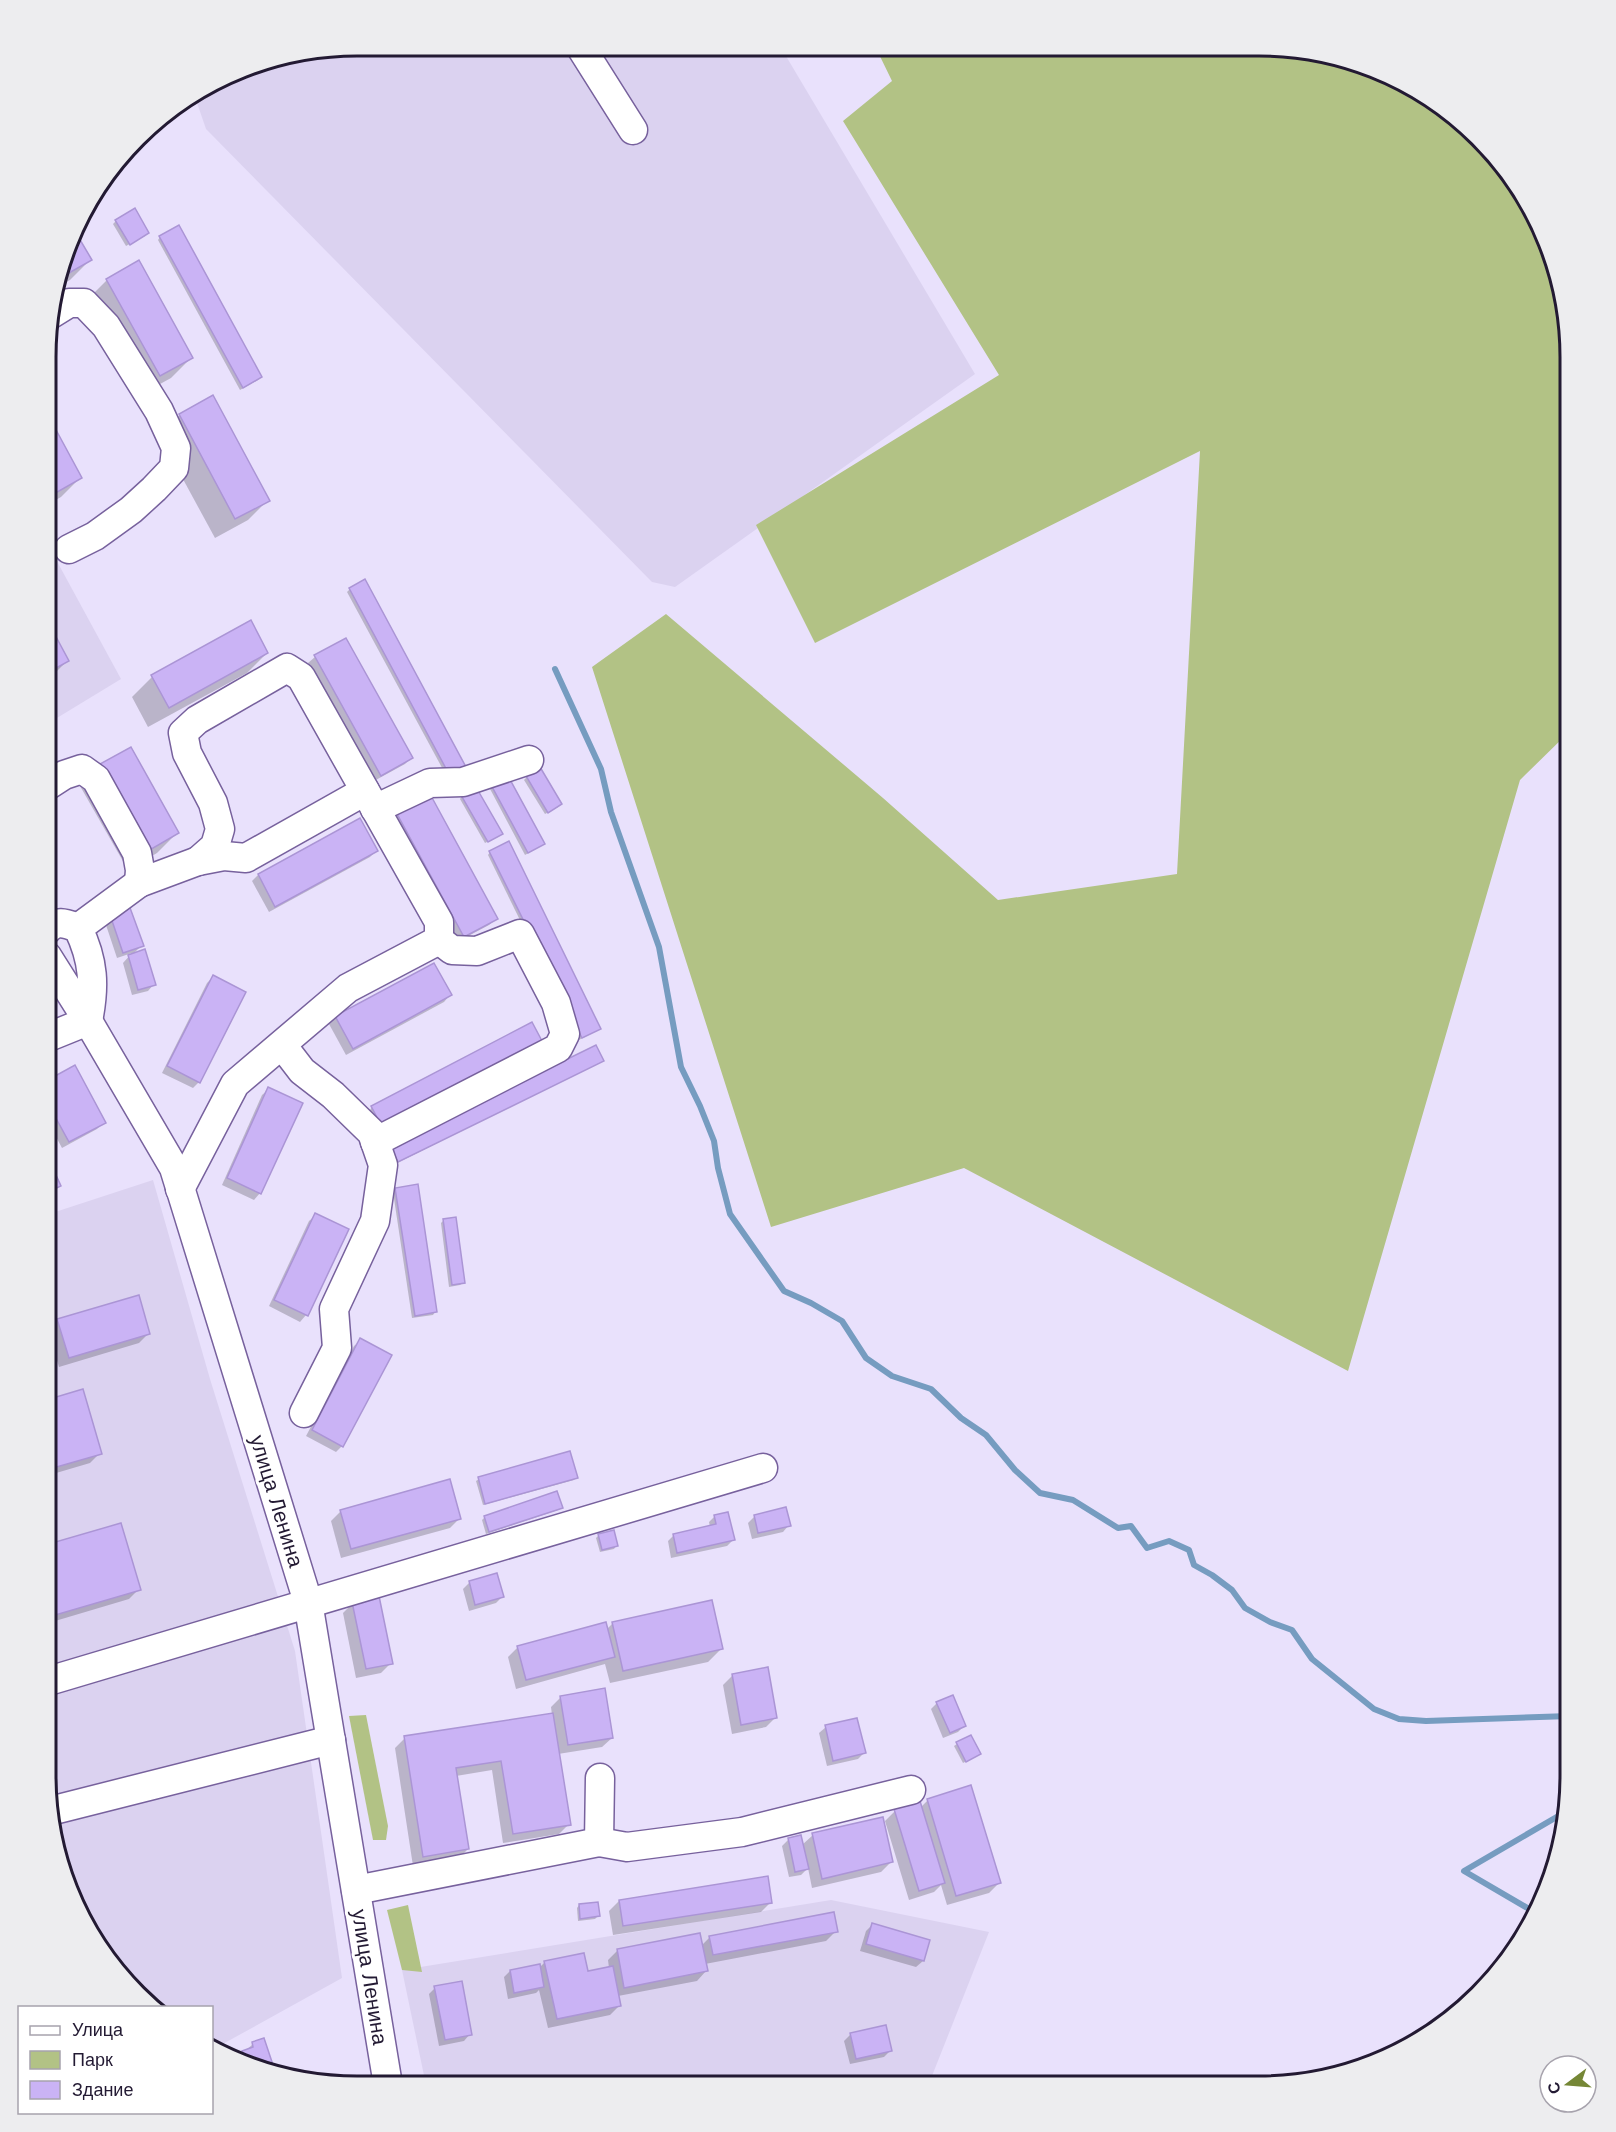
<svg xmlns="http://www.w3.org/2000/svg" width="1616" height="2132" font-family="'Work Sans',sans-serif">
<rect width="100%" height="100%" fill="#e9e1fc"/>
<g fill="#dbd2f0">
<polygon points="357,45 780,46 975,374 675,587 652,582 206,129 195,97 256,62"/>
<polygon points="47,543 121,679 47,724"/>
<polygon points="153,1180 210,1379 295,1651 342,1978 212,2050 212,2008 153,2007 123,1981 77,1914 56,1856 45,1776 46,1215"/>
<polygon points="831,1900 989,1932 928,2086 426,2085 402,1970"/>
</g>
<g fill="#b2c285">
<polygon points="875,46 1300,48 1378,69 1449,109 1494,151 1539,218 1560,276 1571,356 1571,730 1520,780 1348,1371 964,1168 771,1227 592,667 666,614 883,798 998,900 1177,874 1200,451 815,643 756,525 999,375 843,121 892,81"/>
<polygon points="366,1715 388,1826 386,1840 373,1840 349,1716"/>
<polygon points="408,1905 422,1972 402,1970 387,1910"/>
</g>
<g fill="#0003">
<polygon points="116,221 145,236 126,246 113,224"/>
<polygon points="75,234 90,260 70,280 57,287"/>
<polygon points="160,237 260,377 258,380 240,390 158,240"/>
<polygon points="107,280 192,357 171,378 140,395 87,300"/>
<polygon points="180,415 268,500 248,520 215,538 159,435"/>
<polygon points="48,418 81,477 61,497 47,505"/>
<polygon points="350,589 464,767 447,777 347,592"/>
<polygon points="47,623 67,661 54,674 47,678"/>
<polygon points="345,640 411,758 405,764 374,781 308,663 315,657"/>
<polygon points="267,653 247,673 148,727 132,697 152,677"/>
<polygon points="101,766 177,833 157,853 128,870 80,786"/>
<polygon points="507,776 544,844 525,855 489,787"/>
<polygon points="527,777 558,807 545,814 524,780"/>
<polygon points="462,796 498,836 485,843 460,799"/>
<polygon points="397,813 496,919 489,925 457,942 390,819"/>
<polygon points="376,851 370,857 269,912 252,881 258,875"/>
<polygon points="490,852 596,1031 579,1040 488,855"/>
<polygon points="110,913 142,945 132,955 154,984 148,991 132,995 123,963 132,953 117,958 104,919"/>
<polygon points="433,965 450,995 444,1002 346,1055 329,1024 336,1018"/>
<polygon points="213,977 199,1082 193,1088 162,1073 207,983"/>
<polygon points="532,1024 378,1127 370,1110 372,1107"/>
<polygon points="602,1061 395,1164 388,1150"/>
<polygon points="46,1082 104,1122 97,1129 62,1148 46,1118"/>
<polygon points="269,1089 260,1193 254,1200 222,1185 262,1095"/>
<polygon points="46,1165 59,1186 46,1195"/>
<polygon points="396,1189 435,1312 433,1315 412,1318 393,1192"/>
<polygon points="316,1215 347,1230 306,1315 300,1322 269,1306 309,1221"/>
<polygon points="444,1220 463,1283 460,1285 449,1287 441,1223"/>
<polygon points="58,1321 149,1333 139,1343 59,1367 48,1330"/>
<polygon points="361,1340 342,1446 336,1452 306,1436 354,1346"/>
<polygon points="82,1391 100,1453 90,1463 46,1476 46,1401"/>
<polygon points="576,1477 574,1480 483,1505 476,1481 479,1479"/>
<polygon points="561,1507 558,1510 486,1534 482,1520 485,1517"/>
<polygon points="341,1511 460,1518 450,1528 341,1558 331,1521"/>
<polygon points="715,1516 733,1540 727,1546 671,1558 668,1541 674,1535 710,1527 709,1522"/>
<polygon points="755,1516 789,1525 783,1532 752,1539 748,1523"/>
<polygon points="599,1535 616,1546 614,1549 600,1552 596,1538"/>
<polygon points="45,1547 139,1589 129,1599 45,1624"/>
<polygon points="469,1583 502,1597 496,1603 469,1611 463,1589"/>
<polygon points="353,1603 391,1663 381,1673 356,1678 343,1613"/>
<polygon points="613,1623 721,1649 708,1662 610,1683 605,1664 516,1689 508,1657 518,1647 606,1630"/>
<polygon points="733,1675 776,1717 766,1727 732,1734 723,1685"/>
<polygon points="561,1697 612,1738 602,1747 558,1754 569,1824 559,1834 503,1843 492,1770 456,1776 468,1849 458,1859 413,1866 395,1748 405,1738 552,1715 551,1707"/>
<polygon points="937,1703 965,1725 958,1732 943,1738 931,1709"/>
<polygon points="826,1727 864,1753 858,1759 827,1766 819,1733"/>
<polygon points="957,1744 976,1756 963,1763 954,1746"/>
<polygon points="928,1800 999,1883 989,1893 947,1905 941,1885 934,1892 909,1900 885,1821 895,1811 921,1807"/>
<polygon points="813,1835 891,1862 881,1872 812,1888 808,1868 801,1875 789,1877 782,1846 789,1839 802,1845"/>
<polygon points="619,1901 771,1902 761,1912 613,1935 609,1911"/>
<polygon points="579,1905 598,1916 595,1919 578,1921 577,1908"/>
<polygon points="872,1925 923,1961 916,1967 860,1951 866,1931"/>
<polygon points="836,1931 826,1941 705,1964 706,1971 697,1981 618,1996 620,2005 610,2015 548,2028 539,1990 536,1993 508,1999 504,1977 510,1971 539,1968 545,1962 586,1973 609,1968 608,1960 617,1951 701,1946 710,1937"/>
<polygon points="435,1988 470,2034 464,2041 439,2046 429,1994"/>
<polygon points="851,2034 890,2051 884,2057 850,2064 844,2041"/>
<polygon points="253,2044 274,2073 238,2063 236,2059"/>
</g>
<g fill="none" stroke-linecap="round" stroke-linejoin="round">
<g stroke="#769cc0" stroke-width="6">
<polyline points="555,669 601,769 611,812 659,947 681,1067 700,1106 714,1141 718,1168 730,1214 784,1291 811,1303 842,1321 866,1358 892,1376 931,1389 961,1418 986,1435 1015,1470 1040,1493 1073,1500 1118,1528 1131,1526 1147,1548 1169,1541 1189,1550 1194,1565 1212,1575 1232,1590 1245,1608 1270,1622 1292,1630 1312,1659 1374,1709 1399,1719 1426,1721 1570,1716"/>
<polyline points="1536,1913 1464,1871 1567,1811"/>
</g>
</g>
<g fill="#cab3f5" stroke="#ab95d5" stroke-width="1.5">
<polygon points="135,208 149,233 130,245 115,220"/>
<polygon points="179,225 262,377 243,388 159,236"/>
<polygon points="76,233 92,260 60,278"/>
<polygon points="139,260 193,358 160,376 106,279"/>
<polygon points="213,395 270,501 235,519 179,414"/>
<polygon points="48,415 82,478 52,495 47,487"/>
<polygon points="365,579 466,767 450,776 349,588"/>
<polygon points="47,620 69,661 47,673"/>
<polygon points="251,620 268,653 169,708 151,675"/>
<polygon points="346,638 413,758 381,776 314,655"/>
<polygon points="131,747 179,833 148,851 100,764"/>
<polygon points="540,767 562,804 548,813 526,776"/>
<polygon points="507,774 545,844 528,853 490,783"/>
<polygon points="476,787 503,834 488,842 461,795"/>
<polygon points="430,794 498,919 464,937 396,812"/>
<polygon points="360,818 378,851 275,907 258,874"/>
<polygon points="509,841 601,1029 582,1038 489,851"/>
<polygon points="129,905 144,946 123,953 109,912"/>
<polygon points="145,949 156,985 138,990 128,955"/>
<polygon points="434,963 452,995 353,1049 335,1016"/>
<polygon points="213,975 246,992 200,1083 167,1066"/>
<polygon points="532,1022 542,1041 381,1125 371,1106"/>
<polygon points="596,1045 604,1061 398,1162 390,1146"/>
<polygon points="75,1065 106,1123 69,1142 46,1100 46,1081"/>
<polygon points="268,1087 303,1103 261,1194 227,1178"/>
<polygon points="50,1162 61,1186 46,1193 46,1164"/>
<polygon points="418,1184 437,1312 415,1316 395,1188"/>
<polygon points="315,1213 349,1229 308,1316 274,1300"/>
<polygon points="456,1217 465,1283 452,1285 443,1219"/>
<polygon points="139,1295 150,1334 69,1358 57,1319"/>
<polygon points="360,1338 392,1355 343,1447 312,1430"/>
<polygon points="83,1389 102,1454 46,1470 46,1400"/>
<polygon points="570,1451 578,1478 485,1504 478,1477"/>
<polygon points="450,1479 461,1519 351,1549 340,1510"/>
<polygon points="557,1491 563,1508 489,1532 484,1516"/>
<polygon points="786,1507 791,1526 758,1533 754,1515"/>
<polygon points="728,1512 735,1540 677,1553 673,1534 716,1524 714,1515"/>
<polygon points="121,1523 141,1590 45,1618 45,1545"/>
<polygon points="614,1530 618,1546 602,1550 598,1534"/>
<polygon points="497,1573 504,1597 475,1605 469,1581"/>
<polygon points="379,1596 393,1664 366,1669 352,1602"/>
<polygon points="712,1600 723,1649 623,1671 612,1622"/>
<polygon points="606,1622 615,1657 526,1680 517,1646"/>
<polygon points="768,1667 777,1718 741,1725 732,1674"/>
<polygon points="605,1688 613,1738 568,1745 560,1696"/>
<polygon points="953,1695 966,1726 950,1733 936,1702"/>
<polygon points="553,1713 571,1825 513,1834 501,1761 456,1768 469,1849 423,1857 404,1736"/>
<polygon points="857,1718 866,1753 833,1761 825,1725"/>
<polygon points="971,1735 981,1754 966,1762 956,1742"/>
<polygon points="971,1785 1001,1883 956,1896 927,1799"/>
<polygon points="920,1801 945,1883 919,1891 894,1809"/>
<polygon points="883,1817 893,1862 822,1879 812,1833"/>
<polygon points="801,1835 809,1869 795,1872 788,1838"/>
<polygon points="768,1876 772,1903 623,1926 619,1900"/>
<polygon points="598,1902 600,1916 580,1919 579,1904"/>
<polygon points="834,1912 838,1932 713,1955 709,1936"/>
<polygon points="872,1923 930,1940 924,1961 866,1944"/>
<polygon points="700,1933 708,1971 624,1988 617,1949"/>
<polygon points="584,1953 588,1971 613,1966 621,2006 557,2019 544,1961"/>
<polygon points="540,1964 544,1987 514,1993 510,1970"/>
<polygon points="462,1981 472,2035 445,2040 434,1986"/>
<polygon points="886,2025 892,2051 856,2059 850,2033"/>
<polygon points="264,2038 276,2074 247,2066 242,2051 253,2047 252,2042"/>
</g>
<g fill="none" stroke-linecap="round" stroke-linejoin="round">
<g stroke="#77619d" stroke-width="31">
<g id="minor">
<polyline points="580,46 633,130"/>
<polyline points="48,316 69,303 84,303 106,326 159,411 176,448 174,468 154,489 131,510 95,536 69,549"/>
<polyline points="47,786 64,775 82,769 96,779 137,853 140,870 139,883"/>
<polyline points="375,809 430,783 463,782 529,760"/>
<polyline points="78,928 139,883 198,861 224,856 246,858 365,791"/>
<polyline points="47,956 88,1021 174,1168 308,1602 388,2085"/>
<path d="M46,1038L88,1021C95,986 94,961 78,928C67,924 56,919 47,930"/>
<polyline points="282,1045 302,1071 333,1095 372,1133 383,1165 375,1221 334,1309 337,1348 304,1413"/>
<polyline points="375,1142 558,1048 565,1034 556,1003 520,934 477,951 452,950 439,940"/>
<polyline points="180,1189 235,1084 348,988 439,940 439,922 301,677 287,668 197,720 183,733 187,753 213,803 220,829 215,846 198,861"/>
<polyline points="45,1682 763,1468"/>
<polyline points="50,1811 331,1740"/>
<polyline points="599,1842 627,1847 742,1832 911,1790"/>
<polyline points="356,1890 599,1842 600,1778"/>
</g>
</g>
<use href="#minor" stroke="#fff" stroke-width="28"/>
</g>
<g text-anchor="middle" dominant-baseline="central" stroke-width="6" stroke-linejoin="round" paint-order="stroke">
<g font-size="21" fill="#231a33" stroke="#fff">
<text transform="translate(277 1501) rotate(73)">улица Ленина</text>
<text transform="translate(370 1977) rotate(81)">улица Ленина</text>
</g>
</g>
<path d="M0 0H1616V2132H0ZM357 56H1259A301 301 0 0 1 1560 357V1775A301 301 0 0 1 1259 2076H357A301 301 0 0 1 56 1775V357A301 301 0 0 1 357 56Z" fill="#ededef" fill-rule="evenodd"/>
<path fill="none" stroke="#231a33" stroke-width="3" d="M357 56H1259A301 301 0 0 1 1560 357V1775A301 301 0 0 1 1259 2076H357A301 301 0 0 1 56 1775V357A301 301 0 0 1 357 56Z"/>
<rect x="18" y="2006" width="195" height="108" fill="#ffffff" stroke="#a7a3ad" stroke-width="1.5"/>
<rect x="30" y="2026" width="30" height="9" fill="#ffffff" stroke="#a7a3ad" stroke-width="1.5"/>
<text x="72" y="2036" font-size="18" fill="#231a33">Улица</text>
<rect x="30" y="2051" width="30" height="18" fill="#b2c285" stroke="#a7a3ad" stroke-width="1.5"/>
<text x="72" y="2066" font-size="18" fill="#231a33">Парк</text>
<rect x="30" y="2081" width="30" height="18" fill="#cab3f5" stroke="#a7a3ad" stroke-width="1.5"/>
<text x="72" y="2096" font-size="18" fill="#231a33">Здание</text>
<g transform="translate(1568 2084) rotate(254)"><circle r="28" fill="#ffffff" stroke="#a7a3ad" stroke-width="1.5"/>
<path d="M0-4.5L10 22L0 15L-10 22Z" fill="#758736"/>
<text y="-9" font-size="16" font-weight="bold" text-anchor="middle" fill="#231a33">С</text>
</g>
</svg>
